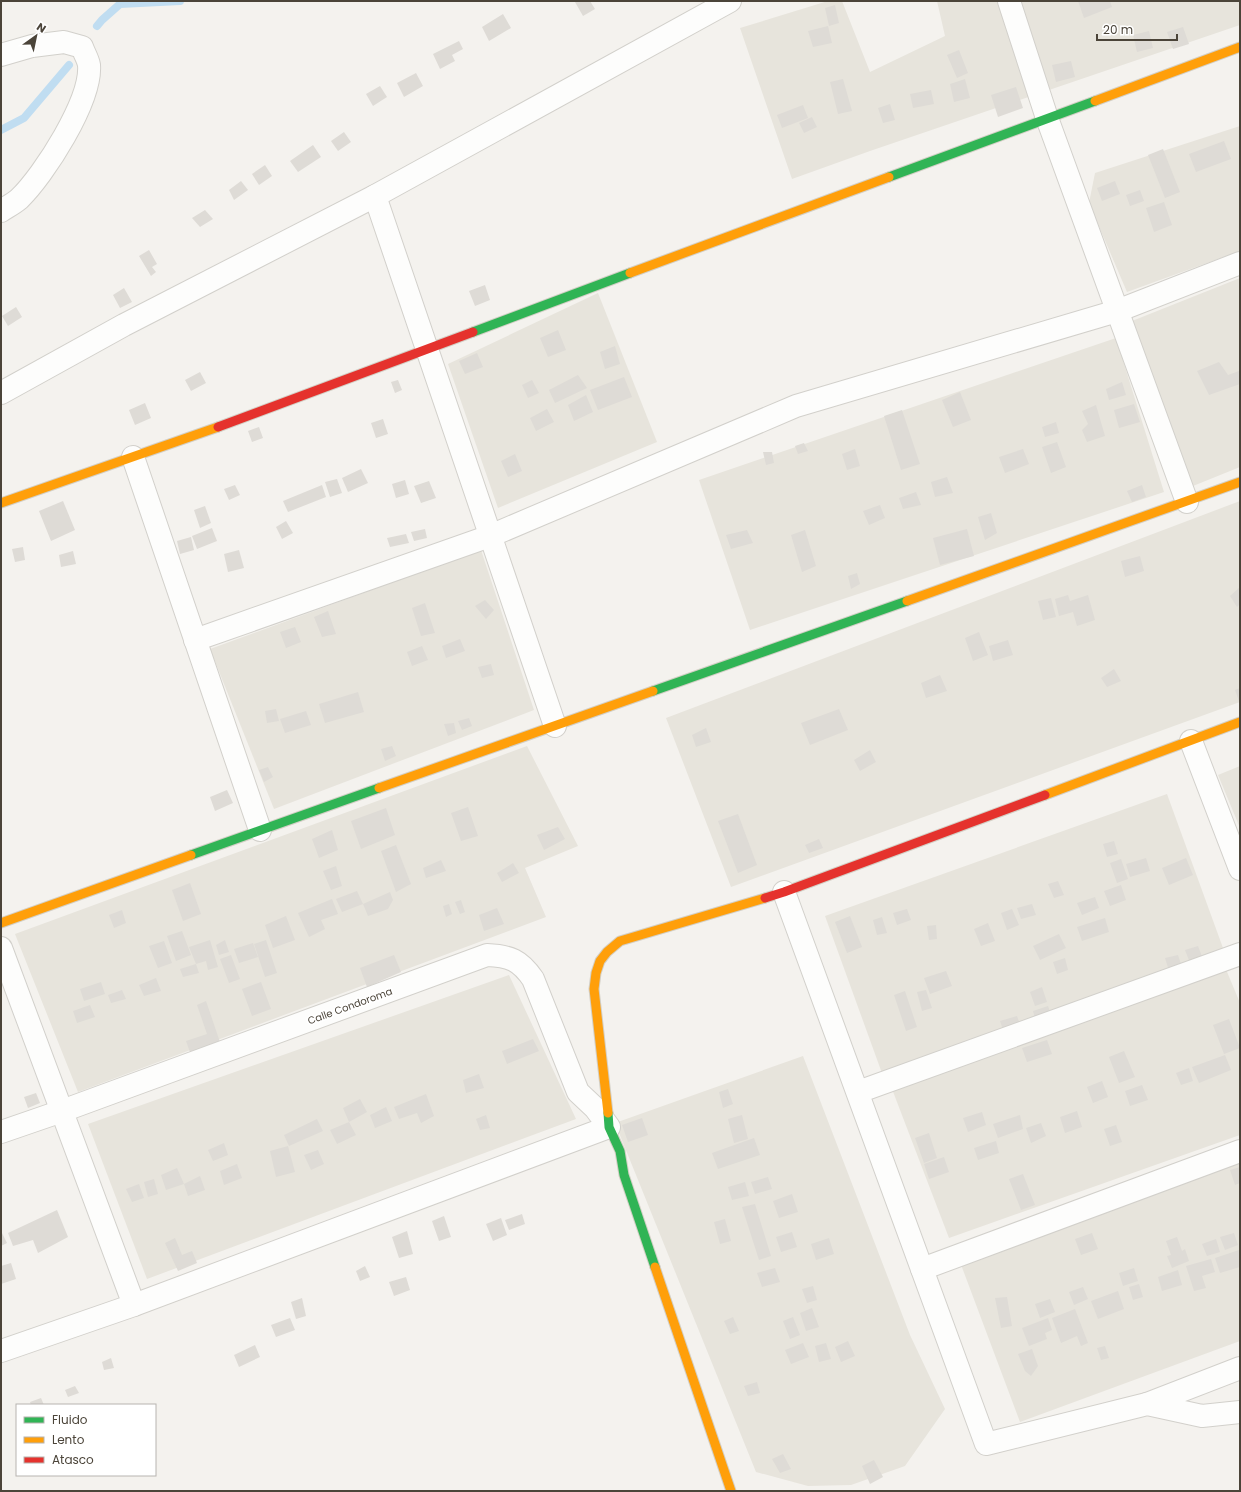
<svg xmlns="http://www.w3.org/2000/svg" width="1241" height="1492" font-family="Poppins,sans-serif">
<rect width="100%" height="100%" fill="#f4f2ee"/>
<g fill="#e7e4dc">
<polygon points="828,1 842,1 870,72 945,36 937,1 1240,1 1240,25 870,151 792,179 740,28"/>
<polygon points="1240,126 1240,251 1127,292 1089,203 1095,173"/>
<polygon points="1240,278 1240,467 1193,486 1132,321"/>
<polygon points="598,293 657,442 498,508 448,364"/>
<polygon points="1116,338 1164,492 750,630 699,480"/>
<polygon points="1240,501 1240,702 731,887 666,718"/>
<polygon points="481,550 534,710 274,809 210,649"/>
<polygon points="527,746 578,846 525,868 546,917 78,1092 15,934"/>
<polygon points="1240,766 1240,828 1218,775"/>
<polygon points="1167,794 1223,948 883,1076 825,916"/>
<polygon points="1225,967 1240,1003 1240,1135 949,1238 892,1089"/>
<polygon points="509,975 576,1119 147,1279 88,1124"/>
<polygon points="803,1056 910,1335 945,1409 905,1466 851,1485 808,1486 756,1472 615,1123"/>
<polygon points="1240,1158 1240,1341 1020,1422 960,1262"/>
</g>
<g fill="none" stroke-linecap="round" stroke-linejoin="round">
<g stroke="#c0ddf1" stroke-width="8">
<polyline points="97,26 102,20 120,4 180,1"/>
<polyline points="1,130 24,118 69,65"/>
</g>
</g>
<g fill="#dedbd6">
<polygon points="577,1 590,1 595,9 583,16 575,2"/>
<polygon points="1078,1 1110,1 1112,7 1084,18"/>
<polygon points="835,5 839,23 829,26 825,8"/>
<polygon points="503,14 511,28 489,41 482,27"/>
<polygon points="828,26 832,43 813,47 808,31"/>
<polygon points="1183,27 1189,44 1173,49 1167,32"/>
<polygon points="1149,31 1153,48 1137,52 1133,35"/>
<polygon points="459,41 463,49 452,55 455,61 440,69 433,54"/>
<polygon points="959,50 968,73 957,78 947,55"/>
<polygon points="1071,61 1075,77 1056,82 1052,65"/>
<polygon points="416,73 423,86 404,97 397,83"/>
<polygon points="843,79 852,111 838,114 830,82"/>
<polygon points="965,79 970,98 954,102 950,84"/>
<polygon points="380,86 387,97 373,106 366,94"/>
<polygon points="1016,87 1023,108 998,117 991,95"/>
<polygon points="931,90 934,104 913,108 910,94"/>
<polygon points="890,104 895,120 883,123 878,108"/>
<polygon points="803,105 808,118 782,128 777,115"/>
<polygon points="812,117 817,127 804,133 799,123"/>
<polygon points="344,132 351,142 338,151 331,141"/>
<polygon points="1224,141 1231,159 1196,172 1189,154"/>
<polygon points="313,145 321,157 298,172 290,161"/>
<polygon points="1163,149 1180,192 1165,198 1148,155"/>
<polygon points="265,165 272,176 259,185 252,174"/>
<polygon points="241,181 248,190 234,200 229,190"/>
<polygon points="1115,181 1120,194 1102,201 1097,188"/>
<polygon points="1140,190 1144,201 1130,206 1126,195"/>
<polygon points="1164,202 1172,225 1154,232 1146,208"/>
<polygon points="205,210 213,219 200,227 192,218"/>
<polygon points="149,250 157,264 152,267 156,272 151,276 139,256"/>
<polygon points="485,285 490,300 475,306 469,291"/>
<polygon points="124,288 132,302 120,308 113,295"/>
<polygon points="16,307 22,317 8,326 2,316"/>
<polygon points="558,330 566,350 548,357 540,338"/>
<polygon points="615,346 620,364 605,369 600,352"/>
<polygon points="477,353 483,367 465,374 459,361"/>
<polygon points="1219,362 1228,375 1239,371 1240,384 1209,395 1197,371"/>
<polygon points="200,372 206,383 191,391 185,380"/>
<polygon points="578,375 587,388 555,403 549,390"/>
<polygon points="624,377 632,397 598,410 590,390"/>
<polygon points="398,380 402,390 395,393 391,382"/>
<polygon points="532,380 539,393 528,398 522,385"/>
<polygon points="1122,382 1126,395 1109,400 1106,389"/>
<polygon points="960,392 971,420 953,427 942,400"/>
<polygon points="586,395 593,412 574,421 568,405"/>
<polygon points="145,403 151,418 135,425 129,410"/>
<polygon points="1134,404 1140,422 1119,428 1114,410"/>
<polygon points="1096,405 1105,436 1087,442 1082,430 1088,424 1082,411"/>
<polygon points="547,409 554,422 536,431 530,418"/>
<polygon points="902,410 920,464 901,470 884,416"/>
<polygon points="383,419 388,434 376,438 371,423"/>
<polygon points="1056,422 1059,433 1045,437 1042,427"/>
<polygon points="259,427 263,438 252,442 248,431"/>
<polygon points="1057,442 1066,467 1051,473 1042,447"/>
<polygon points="804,443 808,451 798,454 795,446"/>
<polygon points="855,449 860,466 847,470 842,454"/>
<polygon points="1023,449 1029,464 1005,473 999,457"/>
<polygon points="763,452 772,452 774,463 766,465"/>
<polygon points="515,454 522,471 508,477 501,461"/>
<polygon points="361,469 368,483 348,492 342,478"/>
<polygon points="947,477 953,493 935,497 931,482"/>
<polygon points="337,479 342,493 330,497 325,482"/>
<polygon points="405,480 409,494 396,498 392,484"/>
<polygon points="429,481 436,498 421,503 414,486"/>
<polygon points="235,485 240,495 229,500 224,489"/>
<polygon points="322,485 326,497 288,512 283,501"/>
<polygon points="1142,485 1146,497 1132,502 1127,491"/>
<polygon points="916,492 921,505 903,509 899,498"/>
<polygon points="63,501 75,530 51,541 39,511"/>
<polygon points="880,505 885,518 869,525 863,511"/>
<polygon points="205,506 211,523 200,528 194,510"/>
<polygon points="991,513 997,533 985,540 978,517"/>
<polygon points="286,521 293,533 282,539 276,527"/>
<polygon points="212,528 217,541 197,549 192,536"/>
<polygon points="425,529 427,538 414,541 411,532"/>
<polygon points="967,529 974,556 940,565 933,538"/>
<polygon points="747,530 753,543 731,549 726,535"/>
<polygon points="805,530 816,566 802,572 791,535"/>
<polygon points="406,534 409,543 390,547 387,538"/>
<polygon points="191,537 194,550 180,554 177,541"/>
<polygon points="23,547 25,560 15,562 12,549"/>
<polygon points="239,550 244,568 228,572 224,554"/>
<polygon points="73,551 76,564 61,567 59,555"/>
<polygon points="1140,556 1144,571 1125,577 1121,561"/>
<polygon points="857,573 860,584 851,589 848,576"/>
<polygon points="1240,587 1240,604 1237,607 1230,596"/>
<polygon points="1068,595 1070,601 1088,595 1095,620 1077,626 1073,612 1059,616 1055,599"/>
<polygon points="1051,598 1056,617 1043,620 1038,601"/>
<polygon points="485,600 494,610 486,619 475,606"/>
<polygon points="425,603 435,633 421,636 412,608"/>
<polygon points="328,611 336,634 322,637 314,617"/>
<polygon points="295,627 301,642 286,648 280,632"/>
<polygon points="979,632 988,655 973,661 965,638"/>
<polygon points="460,639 465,651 446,658 442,646"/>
<polygon points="1008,640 1013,655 993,661 989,646"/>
<polygon points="422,646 428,660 412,666 407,652"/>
<polygon points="491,664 494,675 482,678 478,667"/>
<polygon points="1114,669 1121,681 1107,687 1101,678"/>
<polygon points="940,675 947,691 926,698 921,683"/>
<polygon points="1240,688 1240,704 1235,690"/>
<polygon points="358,692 364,712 325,723 319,704"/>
<polygon points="276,709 279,721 267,723 265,711"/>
<polygon points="839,709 848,730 810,745 801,723"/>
<polygon points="306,711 311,725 285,733 280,719"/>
<polygon points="469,718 472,726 462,730 458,721"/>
<polygon points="454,723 456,733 448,736 444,724"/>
<polygon points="706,728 711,742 696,747 692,735"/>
<polygon points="392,746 396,756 385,761 381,749"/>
<polygon points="870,750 876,762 860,771 854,760"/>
<polygon points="268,767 273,777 264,782 259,770"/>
<polygon points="227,790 233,803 215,811 210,797"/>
<polygon points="468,807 478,836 461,841 451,813"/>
<polygon points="386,808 395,835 361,849 351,821"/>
<polygon points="738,814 757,865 738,873 718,821"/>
<polygon points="558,827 565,839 544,850 537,835"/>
<polygon points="332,830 338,850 319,858 312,839"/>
<polygon points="819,839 823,848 809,853 805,845"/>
<polygon points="1114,841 1118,854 1107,857 1103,844"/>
<polygon points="396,845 411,884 396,892 381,851"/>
<polygon points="1146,858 1150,871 1130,877 1126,864"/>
<polygon points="1186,858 1193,875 1169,885 1162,868"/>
<polygon points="1121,859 1128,879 1117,883 1110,863"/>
<polygon points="441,860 446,871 426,878 423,868"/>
<polygon points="513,863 519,873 502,882 497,873"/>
<polygon points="336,866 342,886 331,890 323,871"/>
<polygon points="1058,881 1064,895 1054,898 1048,884"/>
<polygon points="190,883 201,914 183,921 172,890"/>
<polygon points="1121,885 1126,900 1110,906 1104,891"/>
<polygon points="357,891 363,904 342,912 336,899"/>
<polygon points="390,892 393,900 388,909 368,916 363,904"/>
<polygon points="1095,897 1099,908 1082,915 1077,903"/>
<polygon points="332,899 338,914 321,920 325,929 309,937 298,913"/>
<polygon points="461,900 465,912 460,914 455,902"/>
<polygon points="449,904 452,914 446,917 443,906"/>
<polygon points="1032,904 1036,915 1021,919 1017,908"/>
<polygon points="497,908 504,924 484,931 479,915"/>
<polygon points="907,909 911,920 897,925 893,913"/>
<polygon points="1012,909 1019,925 1007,930 1001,913"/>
<polygon points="122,910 126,923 114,928 109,915"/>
<polygon points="286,916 295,940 273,948 265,925"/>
<polygon points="850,916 862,947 847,953 835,922"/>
<polygon points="882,917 887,933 877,935 873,920"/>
<polygon points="1105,918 1109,932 1082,941 1077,927"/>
<polygon points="988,923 995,941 981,946 974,929"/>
<polygon points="936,925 937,939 929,940 927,926"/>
<polygon points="182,931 191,955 176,961 167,936"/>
<polygon points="1059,934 1066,948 1040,960 1033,946"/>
<polygon points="210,940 218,967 208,970 206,961 196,964 189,947"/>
<polygon points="225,940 229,952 219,955 216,945"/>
<polygon points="266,940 277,973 265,977 254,944"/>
<polygon points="164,941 172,963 158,968 149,946"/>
<polygon points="253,943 258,957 239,963 234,949"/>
<polygon points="1198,946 1203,959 1190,963 1185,950"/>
<polygon points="231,955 240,979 229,983 220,959"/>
<polygon points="394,955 401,972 367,987 360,968"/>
<polygon points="1178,955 1183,970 1170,974 1165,958"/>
<polygon points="1065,958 1068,970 1057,974 1053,962"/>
<polygon points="196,964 199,973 183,977 180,969"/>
<polygon points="946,971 952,986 930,994 924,978"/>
<polygon points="156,978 161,991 144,996 139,985"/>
<polygon points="101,982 105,994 84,1001 80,989"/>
<polygon points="261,982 271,1009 252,1016 242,989"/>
<polygon points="1042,987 1047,1002 1035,1006 1030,992"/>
<polygon points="122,990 126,999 111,1003 108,995"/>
<polygon points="926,990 932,1008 922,1011 917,992"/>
<polygon points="905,991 917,1027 906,1031 894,995"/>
<polygon points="206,1001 221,1045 191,1055 186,1041 207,1034 197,1005"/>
<polygon points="90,1005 95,1017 77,1023 73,1011"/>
<polygon points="1048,1006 1052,1017 1036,1022 1033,1011"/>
<polygon points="1017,1016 1022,1030 1005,1036 1000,1021"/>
<polygon points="1229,1019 1240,1048 1224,1054 1213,1025"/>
<polygon points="533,1039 539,1051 507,1064 502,1051"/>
<polygon points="1047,1040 1052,1054 1027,1062 1022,1048"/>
<polygon points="1124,1051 1135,1077 1119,1083 1109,1057"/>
<polygon points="1225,1055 1231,1070 1199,1083 1192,1067"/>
<polygon points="1189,1068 1193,1081 1181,1085 1176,1073"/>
<polygon points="479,1074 484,1088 466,1093 463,1080"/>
<polygon points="1102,1081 1108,1097 1093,1103 1087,1087"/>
<polygon points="1142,1085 1148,1100 1130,1106 1125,1091"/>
<polygon points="728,1089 733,1104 723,1108 719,1092"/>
<polygon points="36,1093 40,1103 28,1108 24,1097"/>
<polygon points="426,1094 434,1116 421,1123 417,1113 399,1119 394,1107"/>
<polygon points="360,1099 367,1112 349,1122 343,1108"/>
<polygon points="386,1107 392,1121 375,1128 370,1115"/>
<polygon points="1077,1111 1082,1127 1065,1133 1060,1117"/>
<polygon points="982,1112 986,1125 968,1132 963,1118"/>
<polygon points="486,1115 490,1128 480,1130 476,1119"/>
<polygon points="742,1115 748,1139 734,1143 728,1119"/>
<polygon points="1020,1115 1023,1129 998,1138 993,1124"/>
<polygon points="642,1118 648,1135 628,1142 622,1125"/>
<polygon points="317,1119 323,1131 289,1146 284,1135"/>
<polygon points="349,1122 356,1135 337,1144 330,1130"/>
<polygon points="1041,1123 1046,1136 1031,1143 1026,1128"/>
<polygon points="1116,1125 1122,1142 1110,1146 1104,1129"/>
<polygon points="929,1133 937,1158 924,1163 915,1138"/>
<polygon points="754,1138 760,1155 718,1169 712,1153"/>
<polygon points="996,1141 999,1153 978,1160 974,1148"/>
<polygon points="224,1143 228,1155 213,1161 208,1150"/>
<polygon points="288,1146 295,1172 276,1177 270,1151"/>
<polygon points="318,1150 324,1164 311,1170 304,1155"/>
<polygon points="944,1157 949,1172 929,1179 924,1164"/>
<polygon points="237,1164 242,1178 224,1185 220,1171"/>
<polygon points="1240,1167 1240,1183 1235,1185 1230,1170"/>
<polygon points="177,1168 184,1184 200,1176 205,1190 188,1196 184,1184 166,1190 161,1175"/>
<polygon points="1023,1174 1035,1205 1021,1210 1009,1179"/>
<polygon points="768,1177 772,1189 755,1194 751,1182"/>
<polygon points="154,1179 158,1194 148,1197 144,1182"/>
<polygon points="745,1182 749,1196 732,1200 728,1187"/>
<polygon points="139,1184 144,1198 132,1202 126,1189"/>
<polygon points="792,1194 798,1212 779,1218 773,1201"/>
<polygon points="755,1204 771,1256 759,1260 742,1207"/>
<polygon points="57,1210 68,1237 38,1253 33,1240 13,1246 8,1233"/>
<polygon points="522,1214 525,1224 509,1230 505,1220"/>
<polygon points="444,1216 451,1237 439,1241 432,1221"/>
<polygon points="501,1218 507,1235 493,1241 486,1224"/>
<polygon points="725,1219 731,1241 720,1244 714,1222"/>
<polygon points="1,1231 7,1243 1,1246"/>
<polygon points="407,1231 413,1254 399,1258 392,1237"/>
<polygon points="792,1232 797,1247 781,1252 776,1237"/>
<polygon points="1092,1233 1098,1249 1081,1255 1075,1239"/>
<polygon points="1234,1233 1238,1245 1225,1250 1220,1237"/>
<polygon points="1177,1237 1182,1251 1185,1249 1189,1261 1172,1268 1167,1256 1171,1255 1166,1241"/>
<polygon points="175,1238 182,1255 192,1251 197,1263 178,1271 165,1243"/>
<polygon points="829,1238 834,1254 816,1260 811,1244"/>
<polygon points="1216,1239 1220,1252 1207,1256 1202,1244"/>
<polygon points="1239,1250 1240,1267 1220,1273 1215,1258"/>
<polygon points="1211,1259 1215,1272 1202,1276 1206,1288 1194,1291 1186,1266"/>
<polygon points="11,1263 16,1279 1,1284 1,1266"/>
<polygon points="365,1266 370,1277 360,1281 356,1271"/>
<polygon points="775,1268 780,1282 762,1287 757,1273"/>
<polygon points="1134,1268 1138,1281 1123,1286 1119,1273"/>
<polygon points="1178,1270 1182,1285 1162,1291 1158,1277"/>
<polygon points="406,1277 410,1290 394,1296 389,1282"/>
<polygon points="1139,1284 1143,1297 1133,1300 1129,1287"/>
<polygon points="813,1286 817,1300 807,1303 802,1289"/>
<polygon points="1083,1287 1088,1299 1074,1305 1069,1292"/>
<polygon points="1118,1291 1124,1309 1098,1319 1091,1301"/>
<polygon points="1007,1297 1012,1326 1001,1328 995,1298"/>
<polygon points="302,1298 306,1316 296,1319 291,1302"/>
<polygon points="1050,1299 1055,1312 1040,1318 1035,1304"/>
<polygon points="812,1308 819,1327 806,1331 800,1313"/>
<polygon points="1075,1309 1088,1343 1081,1346 1077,1336 1061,1343 1052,1318"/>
<polygon points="733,1317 739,1331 730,1334 724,1321"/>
<polygon points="793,1317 800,1335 790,1339 783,1321"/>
<polygon points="290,1318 295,1330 276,1337 271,1325"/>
<polygon points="1048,1318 1052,1330 1045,1333 1047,1339 1029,1346 1022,1328"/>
<polygon points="848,1341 855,1356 841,1362 835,1347"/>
<polygon points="803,1343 809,1357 791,1364 785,1350"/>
<polygon points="826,1343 831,1359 819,1362 815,1346"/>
<polygon points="255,1345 260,1357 239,1367 234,1355"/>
<polygon points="1105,1346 1109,1358 1101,1360 1097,1348"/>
<polygon points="1032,1349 1038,1366 1031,1376 1025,1371 1018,1354"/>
<polygon points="111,1358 114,1368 104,1370 102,1362"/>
<polygon points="757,1382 760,1393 748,1396 744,1386"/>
<polygon points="75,1386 79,1393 68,1397 65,1390"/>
<polygon points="41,1398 44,1405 31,1405 30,1402"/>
<polygon points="783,1454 791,1469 780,1473 772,1459"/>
<polygon points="874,1460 883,1477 870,1484 862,1466"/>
</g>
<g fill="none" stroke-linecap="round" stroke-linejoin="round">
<g stroke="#d2d0cb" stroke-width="24">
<g id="street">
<polyline points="1009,1 1047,118 1187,502"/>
<path d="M1,55L32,46L64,42L82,47C84,53 88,59 89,65C92,100 44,175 19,199C13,204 7,207 1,211"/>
<polyline points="375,196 555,726"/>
<polyline points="1,393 124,325 375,196 730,1"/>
<polyline points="133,457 260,830"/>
<polyline points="195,640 490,536 796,406 1117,311 1240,263"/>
<polyline points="1191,741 1240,869"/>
<polyline points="784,892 986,1444 1147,1404 1202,1416 1240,1412"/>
<polyline points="1,948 134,1305"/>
<polyline points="858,1092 1240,954"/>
<path d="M1,1132L62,1111L487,955C510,956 520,960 533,979L578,1092L595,1108L609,1127L134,1305L1,1351"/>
<polyline points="922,1269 1240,1151"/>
<polyline points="1147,1404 1240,1368"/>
</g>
</g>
<g stroke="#d3cfc5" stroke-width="11">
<g id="fast">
<polyline points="889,177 1095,101"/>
<polyline points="473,332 630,273"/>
<polyline points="653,691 907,601"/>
<polyline points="191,855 379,788"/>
<polyline points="608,1113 609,1127 620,1151 624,1175 655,1267"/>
</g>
</g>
<g stroke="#d3cfc5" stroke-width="11">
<g id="slow">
<polyline points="1095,101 1240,47"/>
<polyline points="630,273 889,177"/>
<polyline points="1,503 218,427"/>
<polyline points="907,601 1240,482"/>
<polyline points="379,788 653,691"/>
<polyline points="1045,795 1240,722"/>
<polyline points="1,923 191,855"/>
<polyline points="608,1113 594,989 596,973 600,961 607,952 620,941 765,898"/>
<polyline points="655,1267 731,1491"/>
</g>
</g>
<g stroke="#d3cfc5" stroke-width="11">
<g id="jam">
<polyline points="218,427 473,332"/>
<polyline points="765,898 784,892 1045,795"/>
</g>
</g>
<use href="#street" stroke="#fdfdfc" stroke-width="22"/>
<use href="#fast" stroke="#30b455" stroke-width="9"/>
<use href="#slow" stroke="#ff9f0a" stroke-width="9"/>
<use href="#jam" stroke="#e5322d" stroke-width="9"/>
</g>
<g text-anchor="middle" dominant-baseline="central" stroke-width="3.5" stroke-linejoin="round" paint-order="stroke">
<g font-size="10" fill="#4b4439" stroke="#fff">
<text transform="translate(350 1006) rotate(-20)">Calle Condoroma</text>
</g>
</g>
<rect width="1241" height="1492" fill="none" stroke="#4b4439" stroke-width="4"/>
<rect x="16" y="1404" width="140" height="72" fill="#ffffff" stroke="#b7b4b0"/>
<rect x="24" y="1417" width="20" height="6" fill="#30b455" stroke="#b7b4b0"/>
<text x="52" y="1424" font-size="12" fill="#4b4439">Fluido</text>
<rect x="24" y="1437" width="20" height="6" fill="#ff9f0a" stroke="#b7b4b0"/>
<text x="52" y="1444" font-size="12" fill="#4b4439">Lento</text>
<rect x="24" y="1457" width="20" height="6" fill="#e5322d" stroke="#b7b4b0"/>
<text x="52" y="1464" font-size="12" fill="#4b4439">Atasco</text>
<g transform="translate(36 36) rotate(33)" stroke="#ffffff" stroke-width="3" paint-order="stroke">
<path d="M0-3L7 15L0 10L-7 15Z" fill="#4b4439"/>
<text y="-6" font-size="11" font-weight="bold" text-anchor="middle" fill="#4b4439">N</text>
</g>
<path d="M1097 34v6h80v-6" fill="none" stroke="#4b4439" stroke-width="2"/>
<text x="1103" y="34" font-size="12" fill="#4b4439" stroke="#ffffff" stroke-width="3" paint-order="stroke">20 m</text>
</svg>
